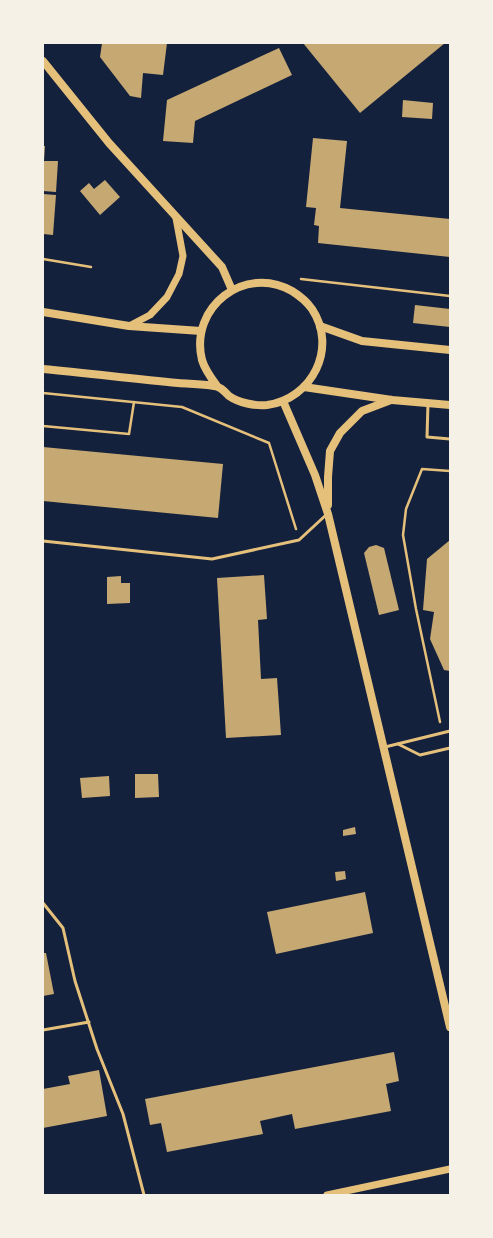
<svg xmlns="http://www.w3.org/2000/svg" width="493" height="1238" font-family="'Noto Sans',sans-serif">
<rect width="100%" height="100%" fill="#14213d"/>
<g fill="#c6a872">
<polygon points="102,43 167,43 163,75 143,73 141,98 130,96 100,57"/>
<polygon points="303,43 445,43 360,113"/>
<polygon points="279,48 292,75 195,121 193,143 163,141 167,100"/>
<polygon points="403,100 433,103 432,119 402,117"/>
<polygon points="313,138 347,141 340,208 450,219 450,257 318,243 319,226 314,225 316,208 306,207"/>
<polygon points="43,146 45,146 44,161 58,161 56,192 43,191"/>
<polygon points="105,180 120,197 100,215 80,191 89,183 94,189"/>
<polygon points="43,194 56,195 53,235 43,234"/>
<polygon points="415,305 450,309 450,327 413,323"/>
<polygon points="43,447 223,464 218,518 43,501"/>
<polygon points="450,540 450,671 444,670 430,639 434,612 423,610 427,559"/>
<polygon points="376,545 384,548 399,610 379,615 364,553 369,547"/>
<polygon points="264,575 267,619 258,620 261,679 277,678 281,735 226,738 217,578"/>
<polygon points="121,576 121,583 130,583 130,603 107,604 107,577"/>
<polygon points="135,774 158,774 159,797 135,798"/>
<polygon points="109,776 110,796 82,798 80,778"/>
<polygon points="355,827 356,834 343,836 343,830"/>
<polygon points="345,871 346,879 336,881 335,872"/>
<polygon points="365,892 373,933 276,954 267,912"/>
<polygon points="43,953 46,953 54,994 43,996"/>
<polygon points="394,1052 399,1081 386,1084 391,1111 295,1129 292,1114 260,1121 263,1134 167,1152 161,1123 150,1125 145,1099"/>
<polygon points="99,1070 107,1116 43,1128 43,1089 70,1084 68,1076"/>
</g>
<g fill="none" stroke-linecap="round" stroke-linejoin="round">
<g stroke="#e5c07b" stroke-width="2.5">
<polyline points="43,259 91,267"/>
<polyline points="301,279 450,296"/>
<polyline points="43,393 182,407 269,443 296,529"/>
<polyline points="43,426 129,434 134,402"/>
<polyline points="440,722 416,609 403,535 406,509 422,469 450,471"/>
</g>
<g stroke="#e5c07b" stroke-width="3">
<polyline points="428,403 427,437 450,439"/>
<polyline points="43,541 212,559 299,540 326,515"/>
<polyline points="398,744 420,755 450,748"/>
<polyline points="385,747 450,731"/>
<polyline points="43,903 63,928 75,981 97,1049 123,1114 144,1195"/>
<polyline points="43,1030 89,1022"/>
</g>
<g stroke="#e5c07b" stroke-width="7">
<polyline points="129,326 150,315 167,297 179,274 183,256 176,218"/>
<polyline points="327,1195 450,1169"/>
</g>
<g stroke="#e5c07b" stroke-width="8">
<polyline points="43,61 109,143 222,267 232,290"/>
<polyline points="43,312 129,326 201,331"/>
<polyline points="320,326 362,341 450,350"/>
<path d="M43,369C88,373 133,379 178,383C190,384 202,384 214,386C220,386 225,392 229,396C239,403 255,406 267,405C312,399 338,348 312,309C307,302 300,296 292,291C245,264 189,307 202,360C205,370 211,378 217,386"/>
<polyline points="304,387 392,400 450,405"/>
<polyline points="283,401 315,475 328,514 450,1027"/>
<polyline points="328,505 328,477 330,451 340,433 362,411 391,400"/>
</g>
</g>
<rect width="493" height="1238" fill="none" stroke="#f6f1e7" stroke-width="88"/>
</svg>
